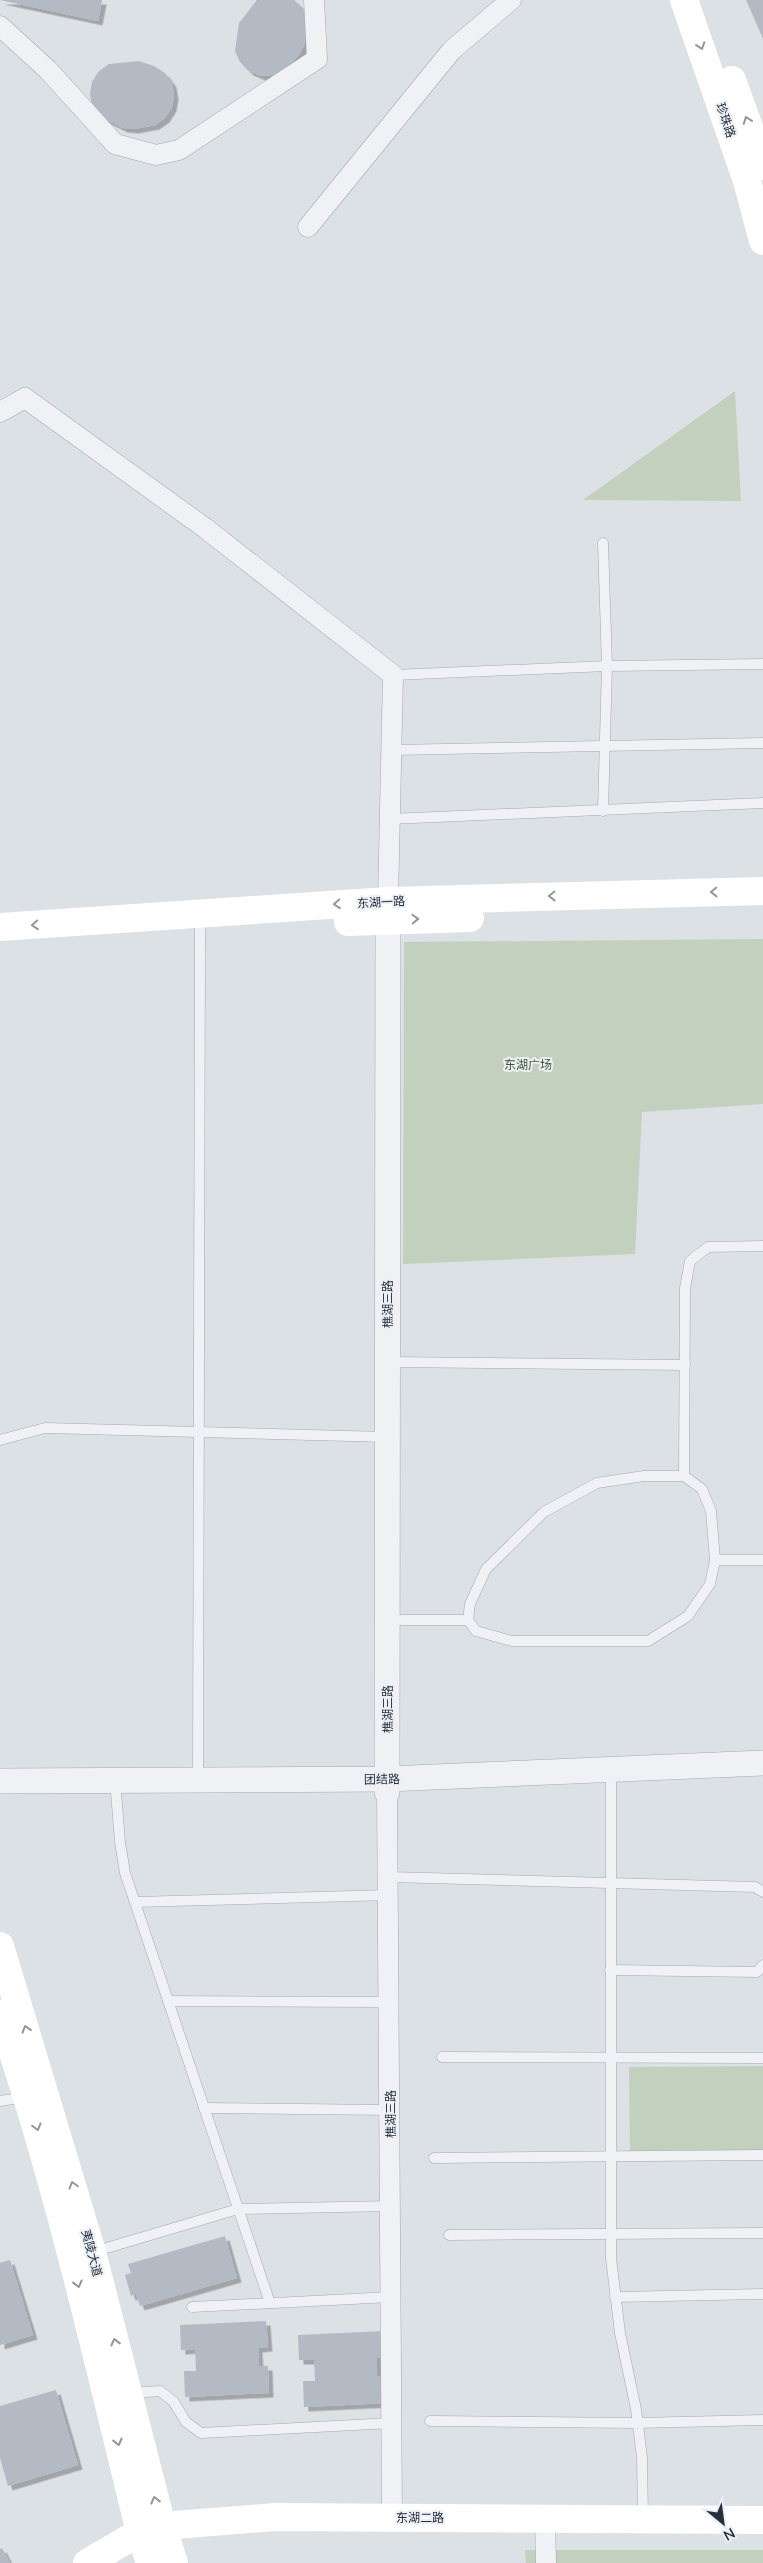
<svg xmlns="http://www.w3.org/2000/svg" width="763" height="2563" font-family="Mulish,'Noto Sans SC',sans-serif">
<defs>
<filter id="shadow"><feDropShadow dx="4.5" dy="4.5" stdDeviation="0" flood-color="#0004"/></filter>
</defs>
<rect width="100%" height="100%" fill="#dce1e6"/>
<g fill="#c3d0bd">
<polygon points="735,391 741,501 583,500"/>
<polygon points="763,939 763,1104 642,1112 635,1254 403,1264 404,942"/>
<polygon points="763,2066 763,2150 630,2151 629,2067"/>
<polygon points="525,2550 763,2550 763,2563 526,2563"/>
</g>
<g fill="#b4bac3" filter="url(#shadow)">
<polygon points="0,0 102,0 98,21"/>
<polygon points="257,0 294,0 302,7 307,18 304,45 299,55 284,70 273,75 261,76 249,71 240,62 235,51 239,23"/>
<polygon points="746,0 763,0 763,39"/>
<polygon points="139,61 154,66 165,73 172,83 174,95 172,107 165,118 155,125 134,129 123,128 99,116 92,106 90,94 92,82 99,71 109,64"/>
<polygon points="225,2236 237,2278 140,2306 136,2294 131,2296 125,2275 131,2273 128,2264"/>
<polygon points="10,2260 33,2335 0,2345 0,2263"/>
<polygon points="266,2321 268,2347 258,2348 259,2366 268,2366 269,2393 185,2397 184,2371 196,2371 195,2349 181,2350 180,2325"/>
<polygon points="385,2331 386,2357 377,2358 377,2376 387,2376 388,2403 304,2407 303,2381 315,2381 314,2360 299,2360 298,2335"/>
<polygon points="56,2390 78,2465 8,2486 0,2458 0,2406"/>
<polygon points="2,2548 10,2563 0,2563 0,2549"/>
</g>
<g fill="none" stroke-linecap="round" stroke-linejoin="round">
<g stroke="#a2a8b0" stroke-width="11">
<g id="service">
<polyline points="393,675 607,666 763,664"/>
<polyline points="392,750 763,743"/>
<polyline points="603,811 607,666 603,543"/>
<polyline points="390,819 763,803"/>
<polyline points="388,1362 685,1365"/>
<polyline points="0,1440 45,1428 386,1437"/>
<polygon points="644,1476 684,1476 702,1489 711,1511 715,1560 710,1584 688,1616 648,1641 512,1641 476,1631 468,1620 470,1604 486,1569 544,1512 597,1483"/>
<polyline points="684,1476 685,1288 690,1261 708,1247 763,1246"/>
<polyline points="715,1560 763,1560"/>
<polyline points="387,1620 468,1620"/>
<polyline points="198,1780 200,929"/>
<polyline points="611,1783 611,2258 620,2333 636,2409 642,2457 643,2517"/>
<polyline points="116,1792 120,1842 125,1873 270,2303"/>
<polyline points="389,1877 755,1887 763,1892"/>
<polyline points="135,1902 389,1895"/>
<polyline points="610,1970 757,1972 763,1965"/>
<polyline points="168,2001 390,2002"/>
<polyline points="442,2057 763,2058"/>
<polyline points="0,2101 26,2097"/>
<polyline points="204,2108 390,2110"/>
<polyline points="434,2158 763,2155"/>
<polyline points="449,2235 763,2233"/>
<polyline points="93,2252 238,2209 391,2206"/>
<polyline points="615,2297 763,2294"/>
<polyline points="192,2307 391,2297"/>
<polyline points="130,2393 160,2391 173,2401 186,2422 201,2433 392,2423"/>
<polyline points="430,2421 637,2423 763,2420"/>
</g>
</g>
<g stroke="#a2a8b0" stroke-width="21">
<g id="minor">
<polyline points="0,26 48,70 115,144 156,155 179,150 317,59 314,0"/>
<polyline points="308,227 452,50 511,0"/>
<polyline points="0,412 25,398 205,528 393,675 388,901"/>
<polyline points="387,1792 392,2517"/>
<polyline points="545,2518 546,2563"/>
</g>
</g>
<g stroke="#a2a8b0" stroke-width="26">
<g id="tertiary">
<polyline points="0,1781 387,1779 763,1763"/>
<polyline points="387,1792 388,902"/>
</g>
</g>
<use href="#service" stroke="#eff1f5" stroke-width="10"/>
<use href="#minor" stroke="#eff1f5" stroke-width="20"/>
<use href="#tertiary" stroke="#eff1f5" stroke-width="25"/>
<g stroke="#fff" stroke-width="28">
<polyline points="684,0 747,181 763,241"/>
<polyline points="732,80 763,166"/>
<polyline points="348,922 470,918"/>
<polyline points="0,927 388,901 763,891"/>
<polyline points="0,1946 92,2252 162,2526 174,2563"/>
<path d="M0,2014C58,2183 97,2358 140,2532L150,2563"/>
<polyline points="87,2563 140,2532 162,2526 275,2517 763,2520"/>
</g>
</g>
<defs><path id="oneway-chevron" d="M-2-3.5L2.5 0L-2 3.5" fill="none" stroke-width="1.6" stroke-linecap="round" stroke-linejoin="round" transform="scale(1.25)"/></defs>
<g stroke="#92979e">
<use href="#oneway-chevron" transform="translate(701 46) rotate(71)"/>
<use href="#oneway-chevron" transform="translate(747 120) rotate(-110)"/>
<use href="#oneway-chevron" transform="translate(714 892) rotate(179)"/>
<use href="#oneway-chevron" transform="translate(552 896) rotate(179)"/>
<use href="#oneway-chevron" transform="translate(337 904) rotate(176)"/>
<use href="#oneway-chevron" transform="translate(415 919) rotate(-2)"/>
<use href="#oneway-chevron" transform="translate(35 925) rotate(176)"/>
<use href="#oneway-chevron" transform="translate(26 2029) rotate(-107)"/>
<use href="#oneway-chevron" transform="translate(37 2127) rotate(75)"/>
<use href="#oneway-chevron" transform="translate(73 2185) rotate(-106)"/>
<use href="#oneway-chevron" transform="translate(78 2284) rotate(76)"/>
<use href="#oneway-chevron" transform="translate(115 2342) rotate(-104)"/>
<use href="#oneway-chevron" transform="translate(118 2442) rotate(76)"/>
<use href="#oneway-chevron" transform="translate(155 2500) rotate(-104)"/>
</g>
<g text-anchor="middle" dominant-baseline="central" stroke-width="4" stroke-linejoin="round" paint-order="stroke">
<g font-size="12" fill="#262f3d" stroke="#ecf0f4">
<text transform="translate(726 120) rotate(71)">珍珠路</text>
<text transform="translate(381 902) rotate(-3)">东湖一路</text>
<text transform="translate(387 1304) rotate(-90)">樵湖三路</text>
<text transform="translate(387 1709) rotate(-90)">樵湖三路</text>
<text transform="translate(382 1779) rotate(-1)">团结路</text>
<text transform="translate(390 2114) rotate(-90)">樵湖三路</text>
<text transform="translate(92 2253) rotate(75)">夷陵大道</text>
<text x="420" y="2517">东湖二路</text>
</g>
<g font-size="12" fill="#3c5833" stroke="#ecf0f4">
<text x="528" y="1064">东湖广场</text>
</g>
</g>
<g transform="translate(723 2523) rotate(151)" stroke="#ecf0f4" stroke-width="4" paint-order="stroke">
<path d="M0-4L9 19L0 12L-9 19Z" fill="#262f3d"/>
<text y="-8" font-size="14" font-weight="bold" text-anchor="middle" fill="#262f3d">N</text>
</g>
</svg>
